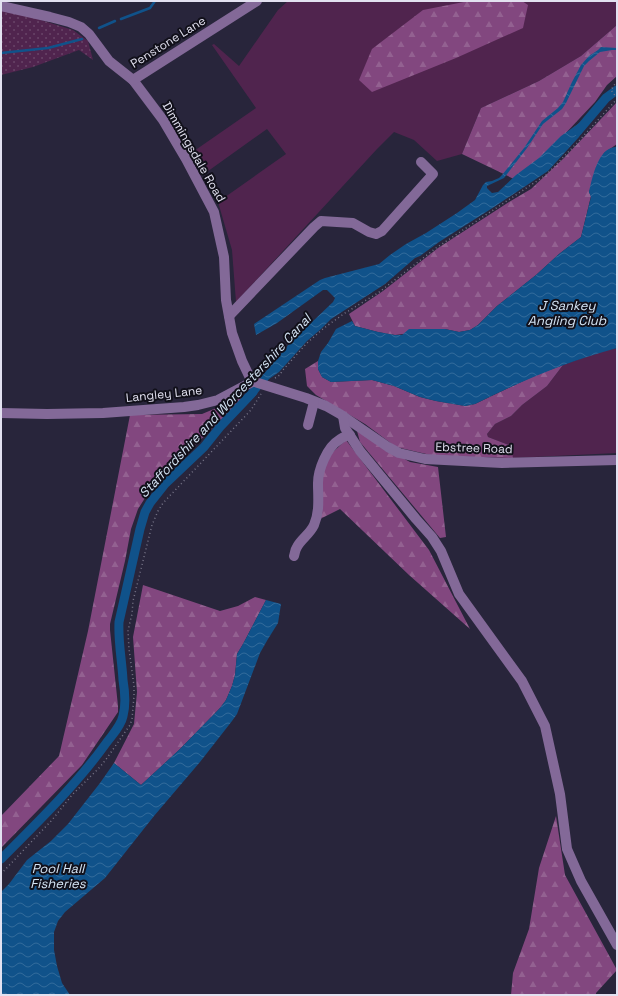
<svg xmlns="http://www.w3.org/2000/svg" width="618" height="996" font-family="'Space Grotesk',sans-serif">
<defs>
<pattern id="forest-firs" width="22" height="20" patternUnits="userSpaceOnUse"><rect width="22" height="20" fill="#82477f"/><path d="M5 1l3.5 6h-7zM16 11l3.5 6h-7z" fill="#936191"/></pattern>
<pattern id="park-dots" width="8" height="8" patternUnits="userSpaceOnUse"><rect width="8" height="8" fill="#50244e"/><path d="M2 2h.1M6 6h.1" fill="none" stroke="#694468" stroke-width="1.8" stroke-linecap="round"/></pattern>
<pattern id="water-waves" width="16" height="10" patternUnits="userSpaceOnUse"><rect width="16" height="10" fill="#10528a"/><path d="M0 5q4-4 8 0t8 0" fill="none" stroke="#326b9b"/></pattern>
</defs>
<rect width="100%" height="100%" fill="#28253b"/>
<g fill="#50244e">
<polygon points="288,1 617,1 617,25 581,56 539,81 481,108 462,154 437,161 414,140 394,132 377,149 236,302 232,250 218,202 286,154 267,129 204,174 194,151 256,108 212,45 214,44 239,66 278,10"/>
<polygon points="617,348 617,453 513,458 511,446 488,437 487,434 495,424 511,416 522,405 547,386 563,365 596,353"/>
</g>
<g fill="url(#forest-firs)">
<polygon points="469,1 522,1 528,5 523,28 456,58 372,92 359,80 372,49 423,10"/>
<polygon points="617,25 617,76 607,85 595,102 548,152 516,180 462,154 481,108 539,81 581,56"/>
<polygon points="617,102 617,144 604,153 589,192 591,196 581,237 559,254 536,275 497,306 478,325 470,330 459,332 445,329 395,335 378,332 355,326 349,314 383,291 438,248 509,202 531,189 564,158"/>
<polygon points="318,361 318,369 322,377 331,382 372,380 394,386 420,397 436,401 465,406 475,404 536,375 563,365 547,386 522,405 511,416 495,424 487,434 488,437 511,446 513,458 435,456 396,447 365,424 316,395 307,386 305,369"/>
<polygon points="245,396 212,429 167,471 145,498 138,509 131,529 125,561 110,624 110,630 118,706 118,712 82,765 1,848 1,816 59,756 88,631 130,415 202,414"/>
<polygon points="357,431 381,446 410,462 438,467 446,537 440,538 360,442"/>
<polygon points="346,440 429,550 470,629 409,575 340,509 320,519 313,485 332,453"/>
<polygon points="143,585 220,611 238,606 255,597 266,600 243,644 237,654 235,675 232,686 226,700 220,708 180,749 141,785 114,763 134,724 137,692 133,637"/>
<polygon points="556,816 565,875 617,970 596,993 596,995 511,995 513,973 529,929 539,868"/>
</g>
<polygon fill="url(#park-dots)" points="1,10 25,15 73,30 88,41 93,60 79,50 33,67 1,75"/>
<g fill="url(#water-waves)">
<polygon points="601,47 617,48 617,50 612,50 600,52 589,61 584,66 566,103 562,109 543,124 527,148 504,178 487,186 487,188 492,193 498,192 516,175 539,158 561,136 578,124 585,120 588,123 579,137 548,171 494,207 439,242 420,256 415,258 385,284 331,319 321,329 307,341 279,372 269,379 255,396 236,405 245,396 290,343 333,302 335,298 327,290 323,290 277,323 256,335 254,324 320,280 325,278 379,264 390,255 406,244 426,233 457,213 475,200 483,185 486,182 492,181 499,178 502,175 524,148 542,121 558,108 563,102 572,82 581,65 589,56 598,50"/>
<path d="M617,147V348C568,361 521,381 475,404L465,406L436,401L420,397L394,386L372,380L331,382L322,377L318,369V361L321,352L328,343L336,329L352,321L355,326L378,332L395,335H402L409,329H445L459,332L470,330L478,325L497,306L536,275L559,254L581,237L591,197L589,192C592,179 597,153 611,148C613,147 615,147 617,147Z"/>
<polygon points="266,600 281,604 278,623 268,639 260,653 237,714 232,721 200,762 154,816 105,878 65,912 58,921 54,932 54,950 57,966 62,983 70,995 1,995 1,892 9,884 27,860 51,841 68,824 100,783 114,763 141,785 180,749 220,708 226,700 232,686 235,675 237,654 243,644"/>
</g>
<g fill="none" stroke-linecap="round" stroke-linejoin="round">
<g stroke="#10528a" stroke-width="2.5">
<polyline points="121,19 150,8 155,1"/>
<polyline points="99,28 115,21"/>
<polyline points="1,53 48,48 82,39"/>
</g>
<g stroke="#10528a" stroke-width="9">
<polyline points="578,131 606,98 617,90"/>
<path d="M1,859C38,822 77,784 107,742C113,734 121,726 123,716C126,705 125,692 123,680C122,661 118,642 119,622L140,529L145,512L150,503L165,484L204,447L220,427L253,392"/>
</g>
<g stroke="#767487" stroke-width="1.5" stroke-dasharray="1 3" stroke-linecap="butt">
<polyline points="617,81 611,90 617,98"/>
<polyline points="275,378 280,375 282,371 307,343 324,328 345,313 378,293 436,248 546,175 577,143 617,99"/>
<polyline points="1,874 52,820 72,795 100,767 107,758 130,725 132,719 134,696 134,686 129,649 128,631 130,622 132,614 133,601 152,525 158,511 163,503 251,410 261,394"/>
</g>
<g stroke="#836998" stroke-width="10">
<polyline points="1,6 50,17 69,22 81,27 89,34 109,61 133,80 163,120 186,159 214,212 224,257 226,300 232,333 242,361 252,382"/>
<polyline points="133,80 257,1"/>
<polyline points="229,316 314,227 321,221 353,223 369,232 376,234 382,231 433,174 421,162"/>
<polyline points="1,413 47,414 103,413 184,407 198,405 218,400 252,382 255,382 306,398 326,406 340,414 388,447 399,453 425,459 502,463 617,460"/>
<polyline points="343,416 345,428 360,451 416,519 432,537 441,551 459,594 522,681 545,726 560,794 567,849 581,881 617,945"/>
<polyline points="308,425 314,402"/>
<path d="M294,556C295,553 295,550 297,547C301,539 310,534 314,525C320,511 318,498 318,483C318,470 327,447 339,440C342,437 346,436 350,435"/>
</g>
</g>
<g text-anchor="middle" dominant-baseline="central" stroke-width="4" stroke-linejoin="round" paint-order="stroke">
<g font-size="12" fill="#e2e1f0" stroke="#11101a">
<text transform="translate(168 42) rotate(-32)">Penstone Lane</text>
<text transform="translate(194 152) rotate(60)">Dimmingsdale Road</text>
<text transform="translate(164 394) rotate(-6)">Langley Lane</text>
<text transform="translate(474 448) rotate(2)">Ebstree Road</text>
</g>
<g font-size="13" font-style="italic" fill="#d4e4f4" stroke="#11101a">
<text x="567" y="305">J Sankey<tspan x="567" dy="15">Angling Club</tspan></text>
<text transform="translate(225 406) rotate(-47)">Staffordshire and Worcestershire Canal</text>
<text x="58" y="868">Pool Hall<tspan x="58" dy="15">Fisheries</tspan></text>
</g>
</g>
<rect width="618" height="996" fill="none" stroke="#e2e1f0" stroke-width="4"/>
</svg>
